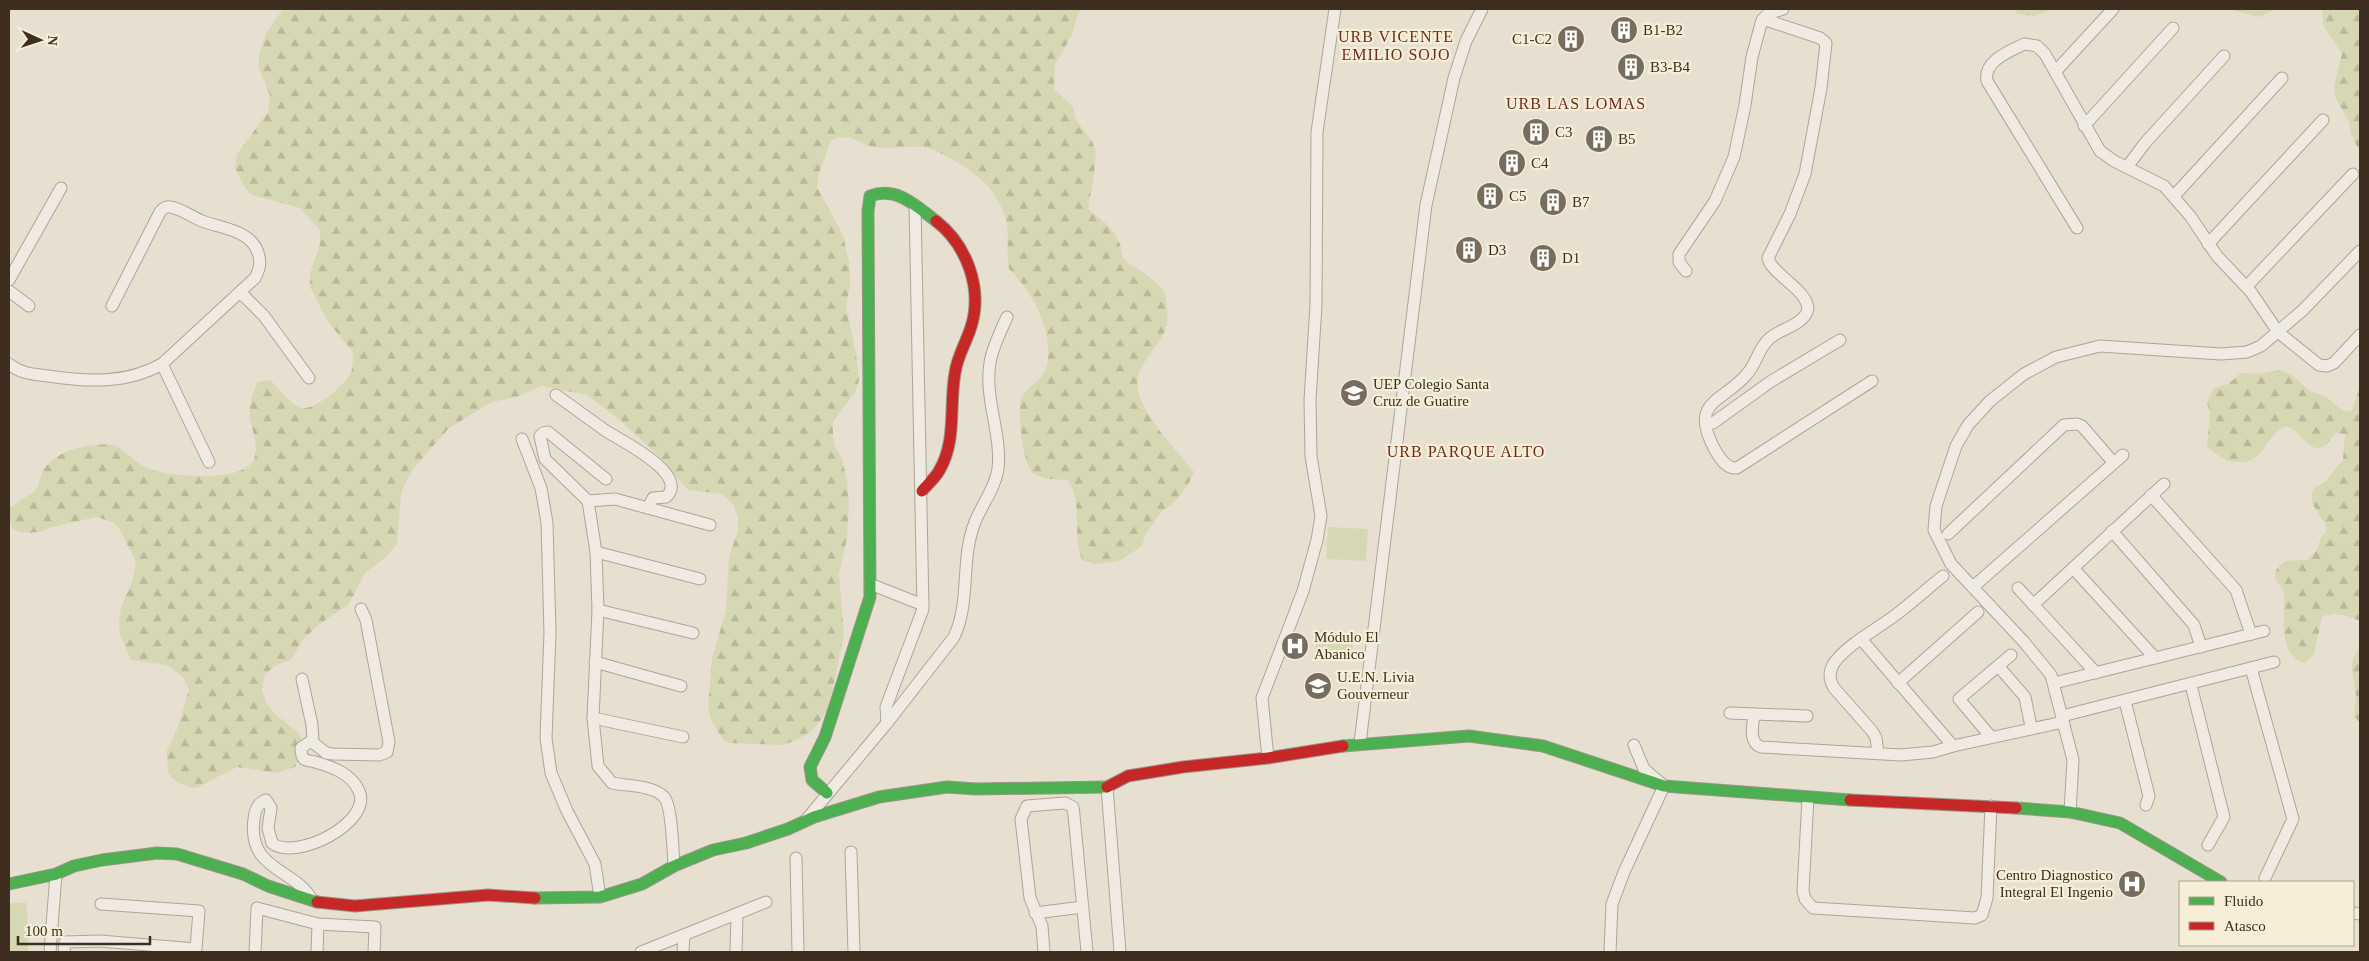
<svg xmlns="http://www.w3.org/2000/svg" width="2369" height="961" font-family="Georgia,serif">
<defs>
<pattern id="forest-firs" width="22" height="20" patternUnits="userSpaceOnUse" patternTransform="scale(1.25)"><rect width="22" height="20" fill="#d6d7b3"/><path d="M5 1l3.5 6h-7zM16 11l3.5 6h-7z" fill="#b9b99a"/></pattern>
</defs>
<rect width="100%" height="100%" fill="#e7e0d1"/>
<g fill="url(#forest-firs)">
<path d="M283,9H1083L1078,14L1072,35L1055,65L1054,89L1073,107L1076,120L1092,141L1096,152L1094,175L1088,209C1107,224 1120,232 1123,258C1135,269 1155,277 1164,292C1166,296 1166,303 1167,307C1168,315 1168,326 1164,333C1155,352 1133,367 1138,391C1144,418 1177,450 1194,472L1188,485L1173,504L1162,511L1145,535L1142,546L1119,561L1094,564L1082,560C1071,531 1084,506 1068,480C1056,479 1044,480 1034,474C1023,467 1016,409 1022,397C1029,385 1044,379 1047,365C1054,332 1032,291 1009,269C1006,254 1009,238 1007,223C1005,211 994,192 985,183C974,172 942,151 927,148C911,145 896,149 881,148C858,147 854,131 831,140L818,176V189L843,235L849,262L850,284L846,307L856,353L859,381L855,392L833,422V436L835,447L842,459L847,481L849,504L847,538L839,574L844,634L834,684L826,713L813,730L795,741L782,745L730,743L724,741L711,720L708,707L712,658L726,611L729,556L738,531V517L733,504L722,494L689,490L683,485L665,462L621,421L587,395L541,386L517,397L492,402L448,429L414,468L407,480L401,494L397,544L386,557L365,573L349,604L317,626L301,642L292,659L275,666L265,674L262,691L267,704L276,715L298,732L301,738V757L295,767L276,773L237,767L196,788C186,787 174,782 168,773L167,750L179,725L189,689L183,677L167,665L131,660L120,634L119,621L121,607L132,582L136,562L119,528L114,523L97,517L52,527C41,534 26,534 14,530L10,524V508C17,501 28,497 35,490C40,485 40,475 44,469C59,448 92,443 115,445C126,452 137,464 149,469C169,476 249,485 255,456C258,443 252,431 250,419C248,406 252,393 258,382L270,380C279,388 291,406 303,408C315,410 344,385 350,375C353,368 353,359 353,352L328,322L310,287V274L320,244V230L300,208L252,195L245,188L235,168L237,154L268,112L270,96L259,68V54L266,33Z"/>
<polygon points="2015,9 2051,9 2035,16 2017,14"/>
<polygon points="2228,9 2277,9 2259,17"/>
<polygon points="2322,9 2360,9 2360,152 2352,137 2349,122 2335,97 2334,86 2342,54 2323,25"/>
<path d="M2281,370L2292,375L2310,391L2325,396L2342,410L2350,412L2352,410L2360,387V621C2348,616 2334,611 2322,617L2314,654L2305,663C2276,654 2286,615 2284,594C2283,587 2276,583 2275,576C2274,570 2281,564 2286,561L2307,560L2317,550L2321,537L2326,532V526L2312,503V493L2316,487L2325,482L2343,460L2345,434L2336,433C2332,436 2330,441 2326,445C2309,457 2301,429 2286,426C2270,434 2270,443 2259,454C2244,470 2220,460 2207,446L2210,414L2207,402L2214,388L2228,384L2241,373L2258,374Z"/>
<path d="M2360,647V723L2354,716C2354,710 2356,703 2356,696C2355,674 2345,668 2360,647Z"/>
</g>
<g fill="#d6d7b3">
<polygon points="1328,527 1368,529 1366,561 1326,559"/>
<polygon points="1319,629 1355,634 1351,656 1315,651"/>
<polygon points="9,903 27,903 28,952 9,952"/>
</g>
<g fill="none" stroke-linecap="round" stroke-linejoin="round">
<g stroke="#ada599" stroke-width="13">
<g id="street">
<path d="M1763,19L1820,38L1826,43L1821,88L1805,174L1790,214L1768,258C1771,274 1807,289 1808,309C1804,325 1782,328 1770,338C1758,348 1757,363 1747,374C1723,403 1688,400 1715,450C1720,458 1726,469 1737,468L1872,381"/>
<polyline points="2055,72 2113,9"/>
<polyline points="2084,126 2173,28"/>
<polyline points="2127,167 2145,143 2224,56"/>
<polyline points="2174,196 2282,78"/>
<path d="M2077,228L1987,81C1983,61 2010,51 2024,44L2037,46L2045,54L2100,151L2114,161L2164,186L2191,217L2217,256L2251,292L2278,332L2319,365L2327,366L2334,363L2360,335"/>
<polyline points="2208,244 2323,120"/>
<polyline points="1686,271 1679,262 1679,254 1715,201 1734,157 1745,105 1752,57 1762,20 1768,14 1783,9"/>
<polyline points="9,280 61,188"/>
<polyline points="2247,286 2353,174"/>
<polyline points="9,291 29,306"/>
<polyline points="240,292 264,316 309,378"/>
<path d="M9,364C21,374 33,374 48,376C87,382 127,384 162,364L255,278C259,271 261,264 259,256C253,230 223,229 202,221C192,217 180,208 170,207C165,206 163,209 160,212L112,306"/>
<polyline points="162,364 209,462"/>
<path d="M556,395C573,407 589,419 606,431C620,440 691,475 666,497L653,498L648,508"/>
<polyline points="1706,424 1713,423 1770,382 1840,340"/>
<polyline points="522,439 541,488 547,523 550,633 546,738 551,773 567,811 595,864 600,897"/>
<path d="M606,479L548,432L543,433L540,436L545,459L588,501L596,552L598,610L593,718L598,766L612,783C626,786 653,785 664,797C672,805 673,852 674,866"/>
<polyline points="2151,495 2236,590 2251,634"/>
<polyline points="588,501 615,499 710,525"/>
<polyline points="2112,531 2194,625 2201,647"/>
<polyline points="1948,534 2064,425 2077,424 2082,426 2113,462"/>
<polyline points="596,552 700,579"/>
<polyline points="2073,568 2155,658"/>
<polyline points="870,584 923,605"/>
<polyline points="1973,587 2123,455"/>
<polyline points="2018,588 2096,673"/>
<polyline points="2033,605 2164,484"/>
<polyline points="598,610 693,633"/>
<polyline points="1861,639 1953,746 2063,722"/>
<polyline points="595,662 681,686"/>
<polyline points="1999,667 2025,697 2031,727"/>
<polyline points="2251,668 2293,819 2265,878"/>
<polyline points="302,679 312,725 313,742"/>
<polyline points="1898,683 1978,612"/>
<polyline points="2054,683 2264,631"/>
<polyline points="2191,685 2224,817 2208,845"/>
<polyline points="2125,701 2149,796 2146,805"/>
<polyline points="1730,713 1807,716"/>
<path d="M1754,714C1753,725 1748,742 1761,747L1901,755L1933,752L1953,746"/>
<polyline points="2062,716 2274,662"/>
<polyline points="593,718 683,737"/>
<polyline points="887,723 886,707 923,609 915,205"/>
<polyline points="1991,737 1959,699 2011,655"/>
<polyline points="1360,743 1426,205 1454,78 1466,41 1482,9"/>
<path d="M1878,753L1876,738L1872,731L1834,688C1829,680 1829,671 1834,663C1850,642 1878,629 1898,613C1914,601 1928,588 1943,576"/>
<polyline points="1268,758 1262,698 1303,591 1317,540 1321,516 1311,456 1310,400 1316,305 1317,132 1335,9"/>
<polyline points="1107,787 1120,952"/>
<polyline points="1808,798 1803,891 1805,899 1813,908 1975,918 1982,915 1987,898 1991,806"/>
<polyline points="2070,812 2073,760 2051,675 2024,642 1951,564 1934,530 1936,506 1956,446 1968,425 1990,401 2024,374 2056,357 2100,346 2221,354 2247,352 2261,346 2303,310 2360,251"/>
<path d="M806,820L887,723L954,637C971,601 960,559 975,522C982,504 995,489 998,469C1002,434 984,398 990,363C992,348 1001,331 1007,317"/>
<polyline points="851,852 854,952"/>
<polyline points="796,858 798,952"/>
<path d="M312,900C295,868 247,871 254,819C255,811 257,803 266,800L271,808L268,828L272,843C296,862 373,822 359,791C351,773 332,767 315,762C312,761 307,761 304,759C301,756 301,752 301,748L311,741L326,753L333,754L379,755L387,752L389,742L366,620L361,609"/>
<polyline points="1035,913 1083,907"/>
<polyline points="2353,913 2360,914"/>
<polyline points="50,952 56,874"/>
<polyline points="64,952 65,942 100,941 196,949 199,911 101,904"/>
<polyline points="255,952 257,908 318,924 375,927 374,952"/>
<polyline points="317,952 318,924"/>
<polyline points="641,952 766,902"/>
<polyline points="683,952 684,935"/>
<polyline points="736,952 737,914"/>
<polyline points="1044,952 1042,926 1030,898 1021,819 1027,806 1065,803 1073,807 1074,815 1087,952"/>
<polyline points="1610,952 1612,904 1624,872 1664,786 1644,769 1634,745"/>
</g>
</g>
<g stroke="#9c958a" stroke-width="13">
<g id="fast">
<polyline points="1343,746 1469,736 1543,746 1664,786 1850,800"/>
<path d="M827,793L812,780L810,767L825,737L870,597L868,211L870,196C897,186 916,206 936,221"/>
<polyline points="2016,808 2070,812 2120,823 2221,882"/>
<polyline points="9,884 56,874 74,866 102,860 157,853 177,854 243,874 268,886 317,902"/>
<polyline points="535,898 600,897 642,884 674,866 713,850 746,843 788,829 814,817 879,797 947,787 976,789 1107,787"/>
</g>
</g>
<g stroke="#9c958a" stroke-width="13">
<g id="jam">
<path d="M922,491C928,484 935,478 939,471C957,441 949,406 955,373C957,357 966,343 971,327C983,289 967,245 936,221"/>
<polyline points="1107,787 1128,776 1183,767 1268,758 1343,746"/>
<polyline points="1850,800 2016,808"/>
<polyline points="317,902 355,906 488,895 535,898"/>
</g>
</g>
<use href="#street" stroke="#efebe3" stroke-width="11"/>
<use href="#fast" stroke="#4caf50" stroke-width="11"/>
<use href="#jam" stroke="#c62828" stroke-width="11"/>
</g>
<defs>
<g id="building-disc" transform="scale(1.4375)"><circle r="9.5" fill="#786c5e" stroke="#f7eed8"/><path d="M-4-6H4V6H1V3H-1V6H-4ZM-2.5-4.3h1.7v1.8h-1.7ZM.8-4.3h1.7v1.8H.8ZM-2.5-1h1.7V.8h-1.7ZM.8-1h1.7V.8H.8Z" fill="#fff"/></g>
<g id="school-disc" transform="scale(1.4375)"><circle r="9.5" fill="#786c5e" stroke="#f7eed8"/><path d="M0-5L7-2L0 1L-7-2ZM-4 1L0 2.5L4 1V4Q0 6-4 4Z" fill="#fff"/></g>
<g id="hospital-disc" transform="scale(1.4375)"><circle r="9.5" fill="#786c5e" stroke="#f7eed8"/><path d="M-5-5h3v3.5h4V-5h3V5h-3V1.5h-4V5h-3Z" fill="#fff"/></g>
</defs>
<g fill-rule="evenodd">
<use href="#building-disc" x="1624" y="30"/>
<use href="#building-disc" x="1571" y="39"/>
<use href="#building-disc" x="1631" y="67"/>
<use href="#building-disc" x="1536" y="132"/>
<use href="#building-disc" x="1599" y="139"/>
<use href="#building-disc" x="1512" y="163"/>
<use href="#building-disc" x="1490" y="196"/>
<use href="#building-disc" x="1553" y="202"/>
<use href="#building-disc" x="1469" y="250"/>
<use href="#building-disc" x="1543" y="258"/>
<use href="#school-disc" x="1354" y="393"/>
<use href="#hospital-disc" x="1295" y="646"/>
<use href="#school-disc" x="1318" y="686"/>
<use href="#hospital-disc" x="2132" y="884"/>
</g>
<g text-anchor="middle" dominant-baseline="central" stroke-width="4.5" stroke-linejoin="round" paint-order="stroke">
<g font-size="15" fill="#3d2e20" stroke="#f7eed8" text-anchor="start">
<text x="1643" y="30">B1-B2</text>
<text x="1552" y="39" text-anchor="end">C1-C2</text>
<text x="1650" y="67">B3-B4</text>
<text x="1555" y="132">C3</text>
<text x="1618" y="139">B5</text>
<text x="1531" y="163">C4</text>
<text x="1509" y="196">C5</text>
<text x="1572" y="202">B7</text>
<text x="1488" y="250">D3</text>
<text x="1562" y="258">D1</text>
<text x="1373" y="384">UEP Colegio Santa<tspan x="1373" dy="17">Cruz de Guatire</tspan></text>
<text x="1314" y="637">Módulo El<tspan x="1314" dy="17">Abanico</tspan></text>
<text x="1337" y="677">U.E.N. Livia<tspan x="1337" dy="17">Gouverneur</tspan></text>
<text x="2113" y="875" text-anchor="end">Centro Diagnostico<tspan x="2113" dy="17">Integral El Ingenio</tspan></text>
</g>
<g font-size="16" letter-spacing="1" fill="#6b2e1e" stroke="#f7eed8">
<text x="1396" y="36">URB VICENTE<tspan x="1396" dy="18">EMILIO SOJO</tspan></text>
<text x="1576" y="103">URB LAS LOMAS</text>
<text x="1466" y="451">URB PARQUE ALTO</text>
</g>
</g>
<rect width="2369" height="961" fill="none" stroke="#3d2e20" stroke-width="20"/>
<rect x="2179" y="881" width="175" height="65" fill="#f7eed8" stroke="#ada18e"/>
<rect x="2189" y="897" width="25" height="8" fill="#4caf50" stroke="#ada18e"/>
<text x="2224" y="906" font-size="15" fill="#3d2e20">Fluido</text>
<rect x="2189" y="922" width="25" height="8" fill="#c62828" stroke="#ada18e"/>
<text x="2224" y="931" font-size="15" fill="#3d2e20">Atasco</text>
<g transform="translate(40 40) rotate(93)" stroke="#f7eed8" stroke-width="4" paint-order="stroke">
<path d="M0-4L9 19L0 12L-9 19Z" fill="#3d2e20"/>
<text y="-8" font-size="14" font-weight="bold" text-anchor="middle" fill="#3d2e20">N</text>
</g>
<path d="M18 936v8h132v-8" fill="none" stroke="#3d2e20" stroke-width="2.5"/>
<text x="25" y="936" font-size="15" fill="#3d2e20" stroke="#f7eed8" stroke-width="4" paint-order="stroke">100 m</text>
</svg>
